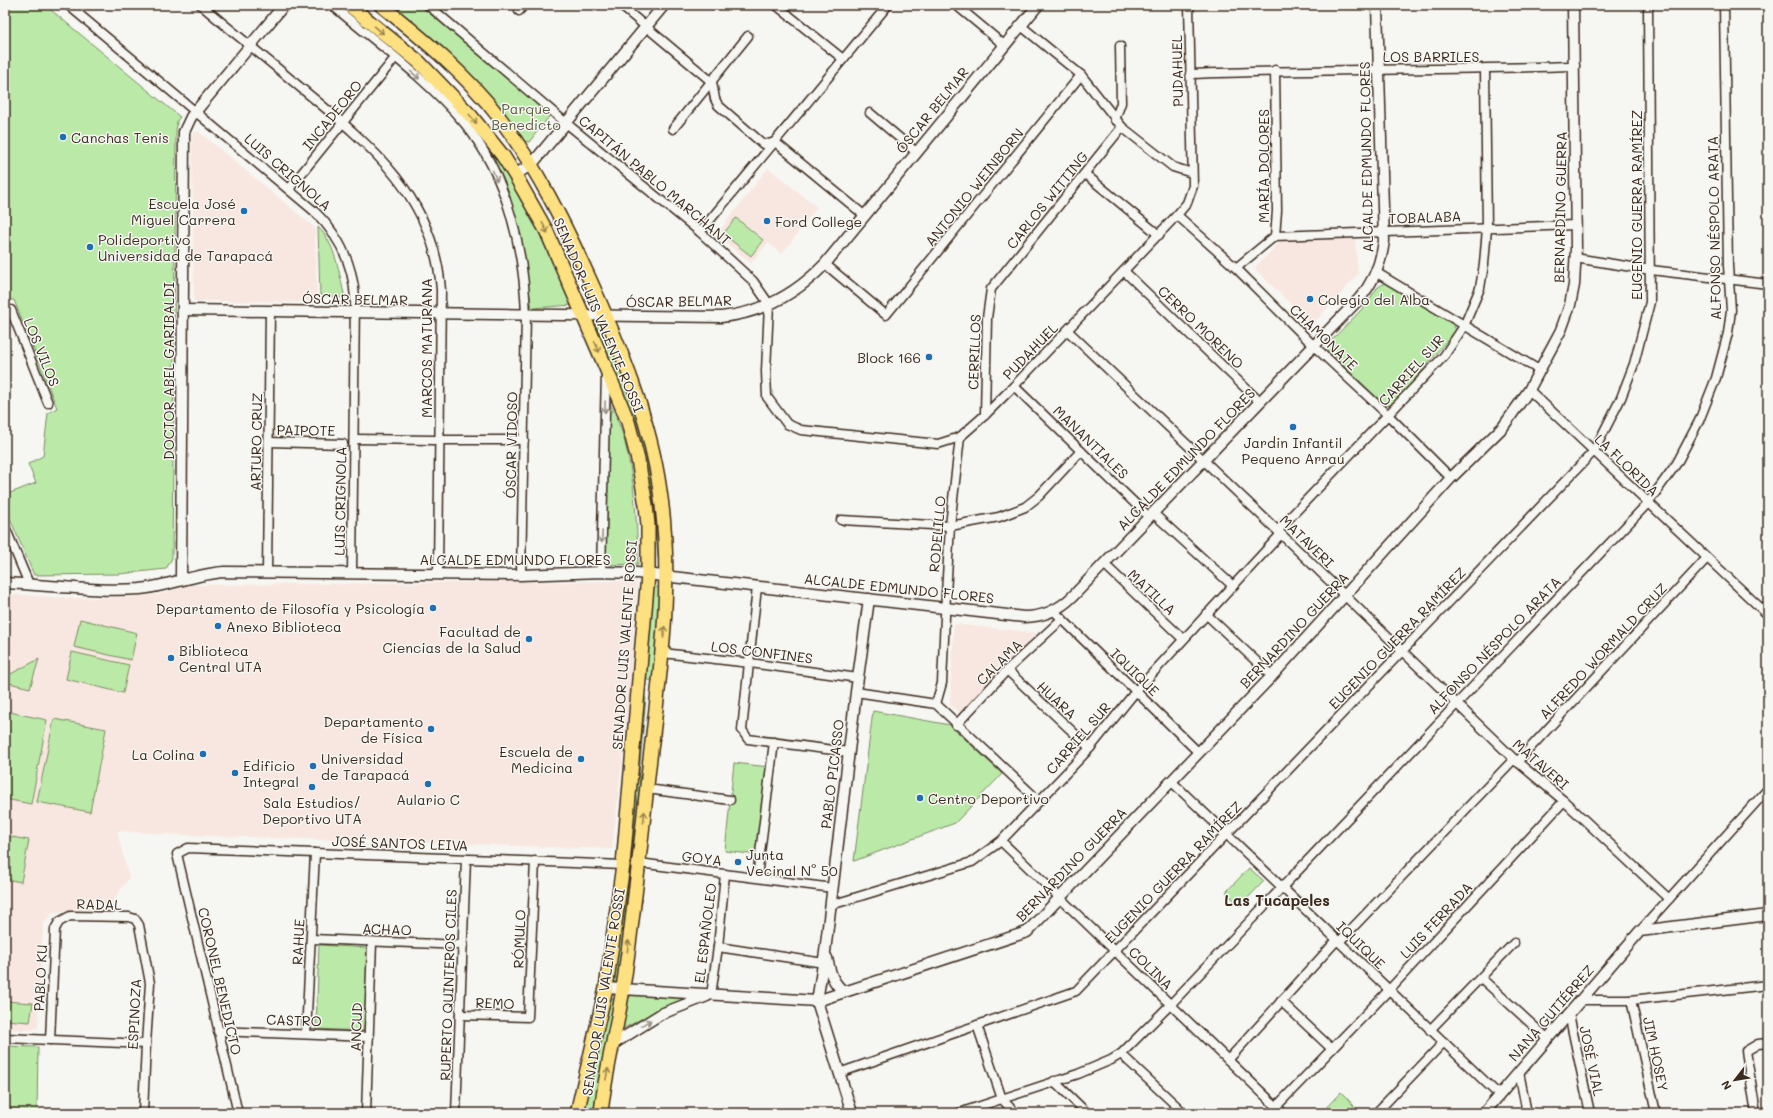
<svg xmlns="http://www.w3.org/2000/svg" width="1773" height="1118" font-family="Mali,sans-serif">
<rect width="100%" height="100%" fill="#f6f6f2"/>
<filter id="ink" filterUnits="userSpaceOnUse"><feTurbulence type="fractalNoise" baseFrequency=".025" numOctaves="2"/><feDisplacementMap in="SourceGraphic" scale="8" xChannelSelector="R" yChannelSelector="G"/><feConvolveMatrix kernelMatrix="1 2 1 2 8 2 1 2 1" color-interpolation-filters="sRGB"/></filter>
<g filter="url(#ink)">
<g fill="#f8e7e0">
<polygon points="198,131 315,228 317,302 194,301 192,134"/>
<polygon points="768,168 817,207 782,254 768,243 751,263 716,235"/>
<polygon points="1355,237 1358,274 1312,325 1254,268 1283,239"/>
<polygon points="637,581 629,701 612,849 183,835 117,831 129,878 107,909 54,912 43,924 38,1028 30,1030 5,1029 5,594 71,598 131,597 161,594 189,585"/>
<polygon points="954,624 1037,633 961,713 950,705"/>
</g>
<g fill="#bbeaa8" stroke="#7b8a63">
<polygon points="5,5 45,5 180,117 177,121 176,133 172,558 166,569 119,574 34,575 5,507 5,495 36,483 28,464 43,456 48,413 57,408 14,300 5,300"/>
<polygon points="390,5 419,5 552,113 529,142 524,141 502,115"/>
<polygon points="482,139 491,148 534,217 573,305 532,308 518,228"/>
<polygon points="736,218 763,240 751,256 723,234"/>
<path d="M318,227C336,244 339,274 345,298L320,295Z"/>
<polygon points="1386,282 1452,323 1456,330 1394,404 1386,406 1327,350 1327,345 1366,305 1377,288"/>
<polygon points="595,317 600,319 638,413 655,491 662,559 658,558 655,514 650,507 591,320"/>
<path d="M607,396C613,410 620,425 624,439C635,480 637,522 638,564L606,565Z"/>
<polygon points="656,587 661,588 655,679 652,681 648,680 646,677 653,590"/>
<polygon points="80,619 137,633 131,660 74,647"/>
<polygon points="72,652 129,665 123,693 66,679"/>
<polygon points="39,659 30,688 5,682 5,677"/>
<polygon points="644,697 646,698 639,774 641,789 619,980 616,982 612,980"/>
<polygon points="5,711 47,720 31,804 5,799"/>
<polygon points="873,711 950,725 1002,774 955,823 854,861"/>
<polygon points="54,719 106,729 90,812 37,802"/>
<polygon points="734,763 769,767 758,855 725,851"/>
<polygon points="6,836 29,840 21,882 5,879"/>
<polygon points="1249,868 1264,881 1240,906 1226,892"/>
<polygon points="319,945 368,948 364,1031 316,1029"/>
<polygon points="633,994 687,997 687,1000 663,1007 621,1030 628,999"/>
<polygon points="611,999 613,999 614,1005 602,1063 593,1113 582,1113 607,1002"/>
<polygon points="5,1001 33,1003 30,1022 5,1020"/>
<polygon points="5,1046 38,1047 37,1113 5,1113"/>
<polygon points="1341,1092 1354,1106 1347,1113 1321,1113"/>
</g>
<g fill="none" stroke-linecap="round" stroke-linejoin="round">
<g stroke="#3b2a1e" stroke-width="11">
<g id="minor">
<path d="M68,5L314,211C339,235 353,264 355,298L352,573"/>
<path d="M201,5C234,33 268,60 301,88C369,144 434,195 441,290L438,574"/>
<path d="M332,5C377,43 427,79 465,124C507,175 524,250 526,315L521,575"/>
<polyline points="428,5 566,123 700,232 753,281 769,304 766,371 767,397 787,424 801,430 938,444 960,437 985,415 1014,386 1177,215 1187,203 1193,186 1189,5"/>
<polyline points="620,5 712,82 715,99 718,105 763,144 768,144 775,142 864,215"/>
<polyline points="776,5 843,59"/>
<polyline points="956,5 1004,45"/>
<polyline points="519,11 524,5"/>
<polyline points="1020,25 1081,75 1122,127 1173,167 1192,173"/>
<path d="M1190,74C1318,69 1447,70 1575,66"/>
<polyline points="870,113 916,152"/>
<polyline points="1115,120 1121,103 1120,46"/>
<polyline points="673,129 748,36"/>
<polyline points="1085,174 1159,235"/>
<polyline points="289,189 395,58"/>
<polyline points="1177,215 1236,268 1314,346 1389,416 1451,478"/>
<polyline points="700,232 888,5"/>
<polyline points="1275,236 1576,225"/>
<polyline points="1575,258 1651,270 1768,284"/>
<polyline points="825,264 886,315 1081,75"/>
<polyline points="1236,268 1275,236 1277,211 1275,70"/>
<polyline points="1124,271 1260,402"/>
<polyline points="1377,273 1539,370"/>
<polyline points="5,312 11,310 48,403"/>
<polyline points="1068,331 1281,534 1514,759 1564,801 1669,899"/>
<polyline points="1014,386 1149,517"/>
<polyline points="1529,390 1768,615"/>
<polyline points="985,415 987,318 991,289 1122,127"/>
<polyline points="354,439 434,440"/>
<polyline points="440,440 524,440"/>
<polyline points="269,442 343,444"/>
<polyline points="1153,513 1233,586"/>
<polyline points="841,520 950,526 999,517 1025,507 1039,496 1081,451"/>
<polyline points="5,527 29,584"/>
<polyline points="1278,530 1444,356 1464,326 1480,288 1484,264 1487,228 1485,69"/>
<polyline points="1104,564 1183,639"/>
<polyline points="267,572 270,311"/>
<polyline points="601,572 606,373"/>
<polyline points="757,587 742,730 748,739 849,752"/>
<polyline points="1054,611 1198,752"/>
<polyline points="1206,614 1272,676"/>
<polyline points="663,653 750,663 858,678"/>
<polyline points="1007,670 1090,748"/>
<polyline points="856,692 936,704 1039,801"/>
<polyline points="936,704 942,683 946,594 950,526 960,437"/>
<polyline points="956,725 1007,670 1062,619"/>
<polyline points="1517,762 1707,558"/>
<polyline points="1171,781 1499,1095"/>
<polyline points="647,789 730,800"/>
<polyline points="1001,841 1283,1113"/>
<polyline points="639,863 833,888"/>
<polyline points="757,877 774,742"/>
<polyline points="831,905 972,862 1001,841 1090,748 1136,691 1281,534"/>
<polyline points="1640,931 1768,789"/>
<polyline points="311,939 463,945"/>
<polyline points="1339,942 1514,759"/>
<polyline points="718,947 824,963"/>
<polyline points="1481,978 1548,1039"/>
<polyline points="711,995 718,947 725,874"/>
<polyline points="1580,1000 1631,1000 1768,985"/>
<polyline points="1631,1000 1656,1113"/>
<polyline points="1281,1001 1332,1049"/>
<polyline points="1569,1014 1590,1113"/>
<polyline points="460,1015 528,1017 535,861"/>
<polyline points="977,1025 1002,1099 1015,1113"/>
<polyline points="1430,1030 1514,943"/>
<polyline points="218,1031 369,1037"/>
<polyline points="306,1034 315,853"/>
<polyline points="5,1038 146,1044"/>
<polyline points="50,1040 55,929 59,922 70,916 129,917 135,919 139,925 150,983 146,1044 143,1113"/>
<polyline points="1121,1054 1184,1113"/>
<polyline points="1228,1060 1337,940"/>
<polyline points="1519,1072 1527,1113"/>
<polyline points="839,1073 1076,991 1594,451 1621,398 1634,364 1650,302 1648,5"/>
<polyline points="1054,1081 1087,1113"/>
<polyline points="238,1113 177,854 188,848 623,865"/>
<polyline points="366,1113 372,942"/>
<polyline points="456,1113 466,859"/>
<polyline points="959,1113 1078,1074 1111,1060 1121,1054 1170,1005 1648,503 1677,463 1699,421 1716,378 1728,333 1731,310 1728,266 1724,5"/>
<polyline points="1270,1113 1389,990 1564,801"/>
<polyline points="1376,1113 1444,1042"/>
<polyline points="1756,1113 1746,1051 1758,1044 1768,1043"/>
</g>
</g>
<g stroke="#3b2a1e" stroke-width="13">
<g id="tertiary">
<polyline points="515,175 532,164 664,5"/>
<path d="M183,310L721,317C762,313 797,293 825,264L1038,5"/>
<polyline points="181,580 184,132 191,117 284,5"/>
<path d="M5,583C49,585 95,592 140,589C169,586 195,574 224,572L521,575L601,572L637,573L1024,617C1044,617 1059,610 1073,596L1359,299C1374,282 1381,264 1384,241L1377,5"/>
<path d="M827,958C830,972 832,982 844,992"/>
<polyline points="606,988 817,1001 1027,932 1272,676 1451,478 1503,427 1529,390 1561,330 1570,305 1574,285 1576,248 1573,5"/>
<polyline points="613,1044 661,1014 707,996"/>
<polyline points="852,1113 817,1001 825,952 856,692 869,599"/>
<polyline points="1484,1113 1640,931 1768,915"/>
</g>
</g>
<g stroke="#3b2a1e" stroke-width="16">
<g id="primary">
<polyline points="349,5 419,62 471,116 503,156 515,175 546,230 606,368 628,422 638,460 646,505 648,525 648,575 623,865 606,988 577,1113"/>
<path d="M381,5C423,39 466,74 499,117C537,168 564,223 590,280C620,347 650,418 660,491C674,583 660,675 649,767C641,841 634,915 623,988C617,1030 605,1071 601,1113"/>
</g>
</g>
<use href="#minor" stroke="#f6f6f2" stroke-width="8"/>
<use href="#tertiary" stroke="#f6f6f2" stroke-width="10"/>
<use href="#primary" stroke="#fde080" stroke-width="13"/>
</g>
<defs><path id="oneway-shaft" d="M-6 0H5M1.5-3L5.5 0L1.5 3" fill="none" stroke-width="1.6" stroke-linecap="round" stroke-linejoin="round"/></defs>
<g stroke="#9c854f">
<use href="#oneway-shaft" transform="translate(379 30) rotate(40)"/>
<use href="#oneway-shaft" transform="translate(473 119) rotate(51)"/>
<use href="#oneway-shaft" transform="translate(545 228) rotate(63)"/>
<use href="#oneway-shaft" transform="translate(597 347) rotate(66)"/>
<use href="#oneway-shaft" transform="translate(664 632) rotate(-86)"/>
<use href="#oneway-shaft" transform="translate(644 817) rotate(-84)"/>
<use href="#oneway-shaft" transform="translate(628 946) rotate(-83)"/>
<use href="#oneway-shaft" transform="translate(607 1074) rotate(-78)"/>
</g>
<g stroke="#989088">
<use href="#oneway-shaft" transform="translate(415 75) rotate(41)"/>
<use href="#oneway-shaft" transform="translate(495 176) rotate(67)"/>
<use href="#oneway-shaft" transform="translate(605 407) rotate(91)"/>
<use href="#oneway-shaft" transform="translate(602 537) rotate(92)"/>
<use href="#oneway-shaft" transform="translate(646 1023) rotate(-30)"/>
</g>
</g>
<g fill="#1f6fb2" stroke="#f6f6f2" stroke-width="1.5">
<circle cx="63" cy="137" r="4"/>
<circle cx="244" cy="211" r="4"/>
<circle cx="767" cy="221" r="4"/>
<circle cx="90" cy="247" r="4"/>
<circle cx="1310" cy="299" r="4"/>
<circle cx="929" cy="357" r="4"/>
<circle cx="1293" cy="427" r="4"/>
<circle cx="433" cy="608" r="4"/>
<circle cx="218" cy="626" r="4"/>
<circle cx="529" cy="639" r="4"/>
<circle cx="171" cy="658" r="4"/>
<circle cx="431" cy="729" r="4"/>
<circle cx="203" cy="754" r="4"/>
<circle cx="581" cy="759" r="4"/>
<circle cx="313" cy="766" r="4"/>
<circle cx="235" cy="773" r="4"/>
<circle cx="428" cy="784" r="4"/>
<circle cx="312" cy="787" r="4"/>
<circle cx="920" cy="798" r="4"/>
<circle cx="738" cy="862" r="4"/>
</g>
<g text-anchor="middle" dominant-baseline="central" stroke-width="3" stroke-linejoin="round" paint-order="stroke">
<g font-size="14" fill="#3b2a1e" stroke="#f6f6f2">
<text x="1431" y="56">LOS BARRILES</text>
<text transform="translate(1177 71) rotate(-91)">PUDAHUEL</text>
<text transform="translate(932 110) rotate(-51)">ÓSCAR BELMAR</text>
<text transform="translate(332 115) rotate(-51)">INCADEORO</text>
<text transform="translate(1366 157) rotate(-91)">ALCALDE EDMUNDO FLORES</text>
<text transform="translate(1263 166) rotate(-90)">MARÍA DOLORES</text>
<text transform="translate(288 172) rotate(41)">LUIS CRIGNOLA</text>
<text transform="translate(655 180) rotate(40)">CAPITÁN PABLO MARCHANT</text>
<text transform="translate(974 187) rotate(-51)">ANTONIO WEINBORN</text>
<text transform="translate(1047 200) rotate(-51)">CARLOS WITTING</text>
<text transform="translate(1636 205) rotate(-90)">EUGENIO GUERRA RAMÍREZ</text>
<text transform="translate(1560 207) rotate(-89)">BERNARDINO GUERRA</text>
<text transform="translate(1425 217) rotate(-2)">TOBALABA</text>
<text transform="translate(1714 228) rotate(-91)">ALFONSO NÉSPOLO ARATA</text>
<text transform="translate(355 299) rotate(1)">ÓSCAR BELMAR</text>
<text transform="translate(679 301) rotate(-1)">ÓSCAR BELMAR</text>
<text transform="translate(599 315) rotate(67)">SENADOR LUIS VALENTE ROSSI</text>
<text transform="translate(1201 327) rotate(44)">CERRO MORENO</text>
<text transform="translate(1324 337) rotate(44)">CHAMONATE</text>
<text transform="translate(426 348) rotate(-90)">MARCOS MATURANA</text>
<text transform="translate(1030 351) rotate(-46)">PUDAHUEL</text>
<text transform="translate(42 352) rotate(68)">LOS VILOS</text>
<text transform="translate(974 352) rotate(-88)">CERRILLOS</text>
<text transform="translate(1411 370) rotate(-48)">CARRIEL SUR</text>
<text transform="translate(168 371) rotate(-90)">DOCTOR ABEL GARIBALDI</text>
<text transform="translate(306 430) rotate(1)">PAIPOTE</text>
<text transform="translate(256 442) rotate(-89)">ARTURO CRUZ</text>
<text transform="translate(1091 442) rotate(44)">MANANTIALES</text>
<text transform="translate(511 445) rotate(-89)">ÓSCAR VIDOSO</text>
<text transform="translate(1186 459) rotate(-46)">ALCALDE EDMUNDO FLORES</text>
<text transform="translate(1627 465) rotate(44)">LA FLORIDA</text>
<text transform="translate(340 501) rotate(-89)">LUIS CRIGNOLA</text>
<text transform="translate(937 534) rotate(-85)">RODELILLO</text>
<text transform="translate(1307 541) rotate(44)">MATAVERI</text>
<text x="515" y="559">ALCALDE EDMUNDO FLORES</text>
<text transform="translate(899 588) rotate(6)">ALCALDE EDMUNDO FLORES</text>
<text transform="translate(1152 592) rotate(43)">MATILLA</text>
<text transform="translate(1294 630) rotate(-47)">BERNARDINO GUERRA</text>
<text transform="translate(1397 638) rotate(-46)">EUGENIO GUERRA RAMÍREZ</text>
<text transform="translate(624 645) rotate(-86)">SENADOR LUIS VALENTE ROSSI</text>
<text transform="translate(1494 645) rotate(-46)">ALFONSO NÉSPOLO ARATA</text>
<text transform="translate(1603 651) rotate(-47)">ALFREDO WORMALD CRUZ</text>
<text transform="translate(762 652) rotate(7)">LOS CONFINES</text>
<text transform="translate(999 662) rotate(-45)">CALAMA</text>
<text transform="translate(1135 672) rotate(44)">IQUIQUE</text>
<text transform="translate(1057 700) rotate(43)">HUARA</text>
<text transform="translate(1078 738) rotate(-49)">CARRIEL SUR</text>
<text transform="translate(1541 764) rotate(41)">MATAVERI</text>
<text transform="translate(832 774) rotate(-83)">PABLO PICASSO</text>
<text transform="translate(400 843) rotate(2)">JOSÉ SANTOS LEIVA</text>
<text transform="translate(702 858) rotate(7)">GOYA</text>
<text transform="translate(1071 864) rotate(-46)">BERNARDINO GUERRA</text>
<text transform="translate(1173 872) rotate(-46)">EUGENIO GUERRA RAMÍREZ</text>
<text transform="translate(99 904) rotate(1)">RADAL</text>
<text transform="translate(1436 920) rotate(-47)">LUIS FERRADA</text>
<text transform="translate(387 929) rotate(2)">ACHAO</text>
<text transform="translate(705 933) rotate(-83)">EL ESPAÑOLEO</text>
<text transform="translate(519 939) rotate(-88)">RÓMULO</text>
<text transform="translate(298 942) rotate(-87)">RAHUE</text>
<text transform="translate(1361 945) rotate(44)">IQUIQUE</text>
<text transform="translate(1151 968) rotate(44)">COLINA</text>
<text transform="translate(40 978) rotate(-87)">PABLO KU</text>
<text transform="translate(220 981) rotate(77)">CORONEL BENEDICTO</text>
<text transform="translate(448 985) rotate(-88)">RUPERTO QUINTEROS CILES</text>
<text transform="translate(603 992) rotate(-81)">SENADOR LUIS VALENTE ROSSI</text>
<text transform="translate(495 1003) rotate(2)">REMO</text>
<text transform="translate(1551 1013) rotate(-49)">NANA GUTIÉRREZ</text>
<text transform="translate(134 1014) rotate(-87)">ESPINOZA</text>
<text transform="translate(294 1020) rotate(2)">CASTRO</text>
<text transform="translate(356 1027) rotate(-88)">ANCUD</text>
<text transform="translate(1656 1054) rotate(78)">JIM HOSEY</text>
<text transform="translate(1592 1061) rotate(78)">JOSÉ VIAL</text>
</g>
<g font-size="14" fill="#5b5a40" stroke="#f6f6f2">
<text x="526" y="108">Parque<tspan x="526" dy="16">Benedicto</tspan></text>
</g>
<g font-size="14" fill="#3b2a1e" stroke="#f6f6f2" text-anchor="start">
<text x="71" y="137">Canchas Tenis</text>
<text x="236" y="203" text-anchor="end">Escuela José<tspan x="236" dy="16">Miguel Carrera</tspan></text>
<text x="775" y="221">Ford College</text>
<text x="98" y="239">Polideportivo<tspan x="98" dy="16">Universidad de Tarapacá</tspan></text>
<text x="1318" y="299">Colegio del Alba</text>
<text x="921" y="357" text-anchor="end">Block 166</text>
<text x="1293" y="442" text-anchor="middle">Jardin Infantil<tspan x="1293" dy="16">Pequeno Arrau</tspan></text>
<text x="425" y="608" text-anchor="end">Departamento de Filosofía y Psicología</text>
<text x="226" y="626">Anexo Biblioteca</text>
<text x="521" y="631" text-anchor="end">Facultad de<tspan x="521" dy="16">Ciencias de la Salud</tspan></text>
<text x="179" y="650">Biblioteca<tspan x="179" dy="16">Central UTA</tspan></text>
<text x="423" y="721" text-anchor="end">Departamento<tspan x="423" dy="16">de Física</tspan></text>
<text x="573" y="751" text-anchor="end">Escuela de<tspan x="573" dy="16">Medicina</tspan></text>
<text x="195" y="754" text-anchor="end">La Colina</text>
<text x="321" y="758">Universidad<tspan x="321" dy="16">de Tarapacá</tspan></text>
<text x="243" y="765">Edificio<tspan x="243" dy="16">Integral</tspan></text>
<text x="928" y="798">Centro Deportivo</text>
<text x="428" y="799" text-anchor="middle">Aulario C</text>
<text x="312" y="802" text-anchor="middle">Sala Estudios/<tspan x="312" dy="16">Deportivo UTA</tspan></text>
<text x="746" y="854">Junta<tspan x="746" dy="16">Vecinal N° 50</tspan></text>
</g>
<g font-size="15" font-weight="bold" fill="#3b2a1e" stroke="#f6f6f2">
<text x="1277" y="900">Las Tucapeles</text>
</g>
</g>
<rect width="1773" height="1118" fill="none" stroke="#f6f6f2" stroke-width="20"/>
<rect x="10" y="10" width="1753" height="1098" fill="none" stroke="#3b2a1e" stroke-width="1.5" filter="url(#ink)"/>
<g transform="translate(1735 1080) rotate(239)" stroke="#f6f6f2" stroke-width="3" paint-order="stroke">
<path d="M0-3L7 15L0 10L-7 15Z" fill="#3b2a1e"/>
<text y="-6" font-size="11" font-weight="bold" text-anchor="middle" fill="#3b2a1e">N</text>
</g>
</svg>
